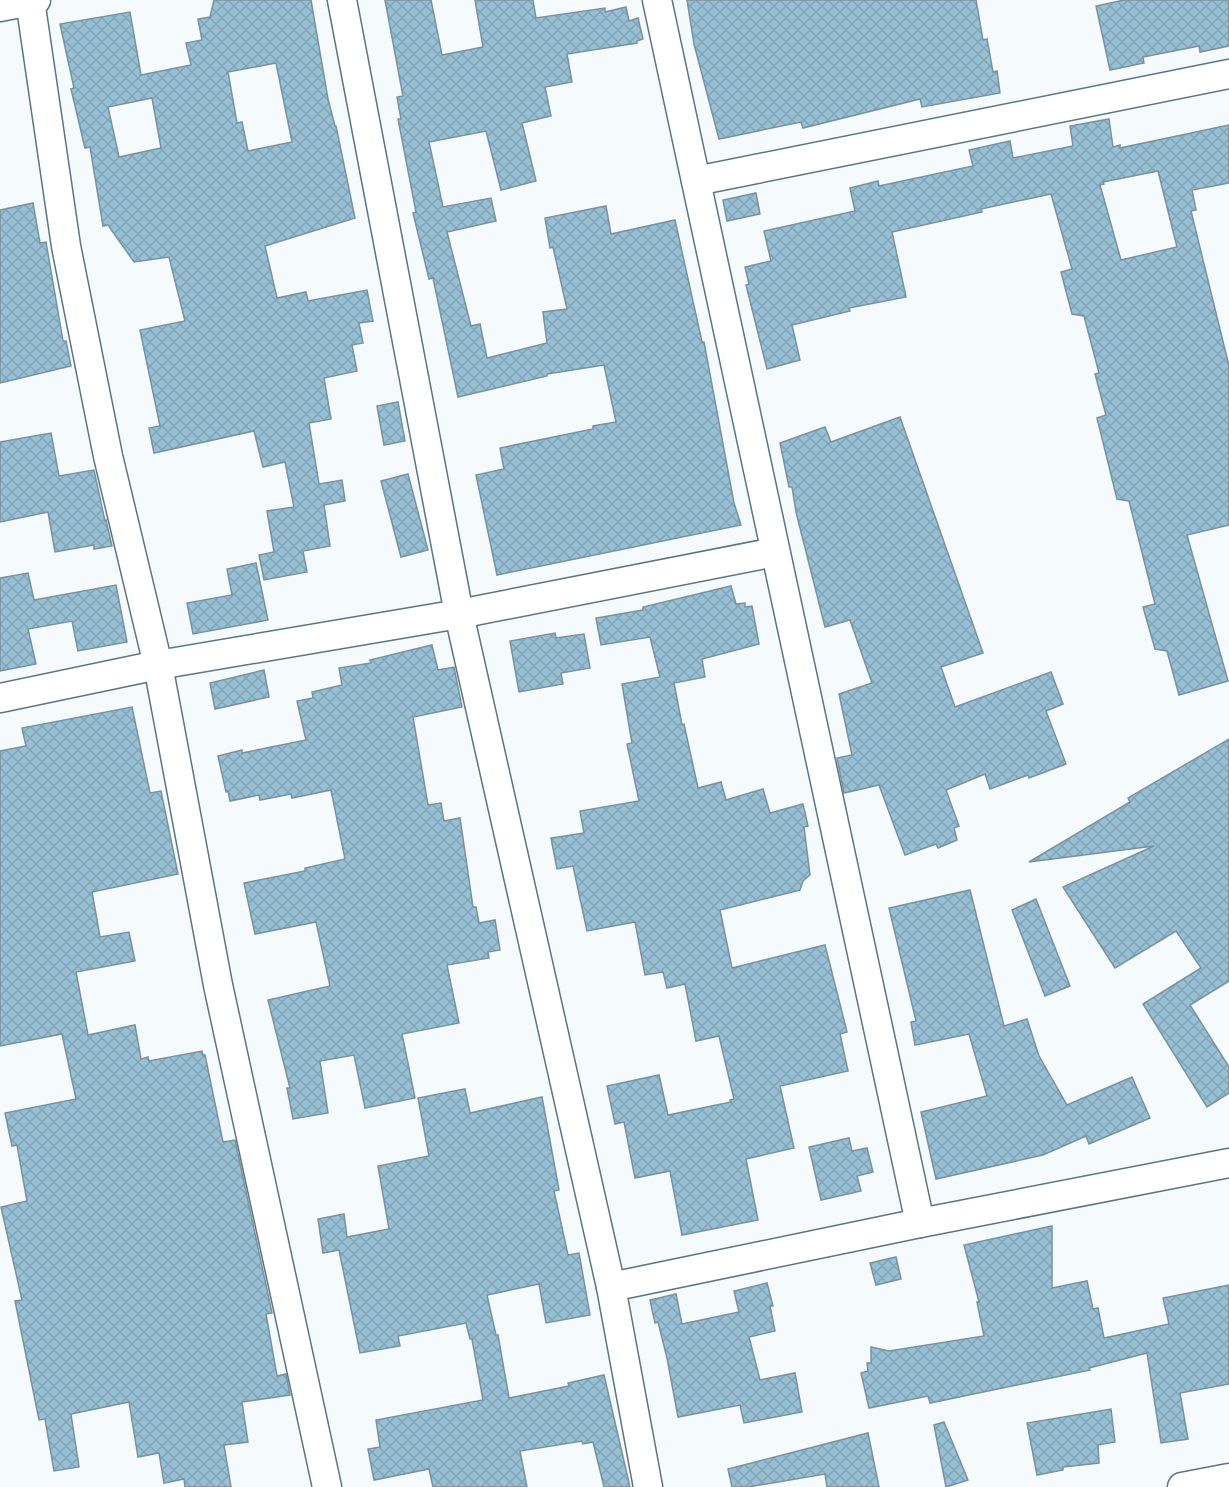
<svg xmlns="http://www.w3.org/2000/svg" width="1229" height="1487" font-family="Lato,sans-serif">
<defs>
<pattern id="building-cross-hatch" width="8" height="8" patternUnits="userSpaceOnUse" patternTransform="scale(1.5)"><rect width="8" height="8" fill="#98c0d5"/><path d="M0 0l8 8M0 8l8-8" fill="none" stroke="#82a4b6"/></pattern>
</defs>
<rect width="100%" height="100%" fill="#f5fafd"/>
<g fill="url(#building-cross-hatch)" stroke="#79929f" stroke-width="1.5" fill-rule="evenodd">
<path d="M214,0H311L328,99L335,126H336L355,218L265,246L277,298L306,292L308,301L367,290L373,321L359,323L363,343L352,345L357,371L324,378L331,419L309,423L319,484L342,480L345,501L324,505L330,546L303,551L307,572L264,580L259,555L274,552L267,511L294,507L285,462L263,467L254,431L154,453L149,428L160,426L140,330L185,321L169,257L134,262L108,225L103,226L90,147L85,148L71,89L74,88L60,24L130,12L141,75L191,65L186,43L202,40L198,19L210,17ZM276,63L292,142L248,151L242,122L237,123L228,72ZM152,98L161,148L119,157L108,107Z"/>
<polygon points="385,0 431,0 442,55 483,47 475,0 533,0 536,18 605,8 605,12 626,7 629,21 638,18 643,39 637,41 637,43 567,54 572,82 545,87 551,116 522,123 536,181 501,190 486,131 429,142 443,207 491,198 496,221 447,232 471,326 480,324 487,358 547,343 543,312 567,309 553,247 550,248 545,218 606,206 611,234 675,220 702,342 704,342 734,503 741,525 497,575 476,475 504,469 500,448 593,429 593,426 616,422 604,365 547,374 547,376 458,397 433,278 429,279 413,213 416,212 398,119 401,119 397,97 403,96"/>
<polygon points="687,0 976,0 983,40 987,39 993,72 997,71 1000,93 922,107 920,99 803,128 801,122 719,139 694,44"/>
<polygon points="1124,0 1229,0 1229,46 1200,52 1199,46 1143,57 1144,63 1110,70 1096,6"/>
<path d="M1109,119L1113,147L1120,145V148L1229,125V183L1192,190L1196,210L1191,211L1229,366V525L1187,535L1228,681L1179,695L1167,651L1155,649L1143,607L1155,604L1129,501L1117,499L1097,418L1106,415L1095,374L1099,373L1084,316L1072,314L1061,272L1072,269L1051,194L981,209L982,212L892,232L906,297L849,308L850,311L792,325L800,360L767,369L746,285L749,284L745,267L771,261L764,231L855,211L850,188L878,181L879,186L973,166L969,150L1010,141L1013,158L1073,146L1070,126ZM1158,171L1177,247L1121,260L1100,185L1104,184L1103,182Z"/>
<polygon points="756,193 760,214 727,221 723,200"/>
<polygon points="33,203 40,243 46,242 63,341 66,341 71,366 0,383 0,210"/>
<polygon points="398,402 405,441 384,445 377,406"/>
<polygon points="900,417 983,653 941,667 955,707 1051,672 1063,704 1046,711 1066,764 1029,778 1028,775 990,789 985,774 946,790 959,826 954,828 957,840 938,848 936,844 905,855 879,785 844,793 837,758 852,755 839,694 872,683 850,620 825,627 796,512 792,487 789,487 780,443 825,427 831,442"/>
<polygon points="51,433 59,476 94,470 105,521 106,520 112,546 94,549 94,545 55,552 48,512 0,522 0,442"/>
<polygon points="408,474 428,550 401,557 381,481"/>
<polygon points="256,563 268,620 193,634 187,603 232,595 227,569"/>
<polygon points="28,573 34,600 116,585 127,642 78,651 72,621 28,629 36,664 0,671 0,578"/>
<polygon points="731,586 736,604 745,603 745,607 752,606 759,644 702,659 705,677 674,683 682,725 684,724 698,788 721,782 726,800 763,789 770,813 803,804 808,826 804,827 810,875 803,881 800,890 720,910 732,968 825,945 847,1032 840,1034 848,1071 780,1086 794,1148 746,1159 758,1220 682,1235 670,1171 635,1178 624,1122 615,1124 607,1086 659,1075 668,1115 731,1102 730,1100 734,1099 719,1036 696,1041 685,984 667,988 663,972 645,975 635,922 587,931 573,866 557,869 551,838 584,833 580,811 639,801 627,744 632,743 622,684 660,677 650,637 601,645 596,618 643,610 643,607"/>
<polygon points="555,633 556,638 584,634 590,668 561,673 563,684 519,692 510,641"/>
<polygon points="432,645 438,670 454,667 462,707 413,717 428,805 441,803 444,821 460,818 473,907 476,907 479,923 495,920 500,950 488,952 489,958 447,965 459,1023 402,1034 415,1098 365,1108 354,1055 320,1061 328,1113 293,1119 287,1088 290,1088 268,1000 330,986 316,922 255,934 244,883 305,871 305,868 345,859 331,790 292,798 291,794 260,800 259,795 230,801 228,791 226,792 218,756 242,750 242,753 306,740 297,701 313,698 312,692 342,685 339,668 371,663 370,660"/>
<polygon points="264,670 269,697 215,709 210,683"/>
<polygon points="132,707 150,793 161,791 178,874 92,892 100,937 129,932 135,961 76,972 88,1035 135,1025 141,1059 148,1057 149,1061 202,1051 203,1055 205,1055 223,1142 235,1140 272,1313 266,1314 277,1376 286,1374 290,1395 242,1402 248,1442 224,1445 231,1487 185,1487 184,1479 164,1483 159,1453 138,1457 129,1402 71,1414 79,1467 54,1471 45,1419 39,1420 15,1301 22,1300 1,1207 27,1201 17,1145 12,1146 5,1113 76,1099 62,1034 0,1046 0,751 26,746 22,728"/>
<polygon points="1229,739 1229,981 1190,1005 1229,1067 1229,1093 1207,1107 1143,1004 1201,968 1176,931 1115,968 1063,887 1154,846 1029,862 1130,802 1128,798"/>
<polygon points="970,890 1004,1026 1027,1019 1039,1056 1067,1105 1132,1077 1150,1118 1089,1144 1086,1136 1043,1155 936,1179 921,1112 987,1096 969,1034 915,1045 911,1022 916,1021 889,908"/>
<polygon points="1036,899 1070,986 1045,996 1012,910"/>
<polygon points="465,1089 470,1113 542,1097 559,1190 554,1191 568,1255 579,1253 590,1315 546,1323 539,1284 487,1295 496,1335 498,1335 509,1398 569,1386 568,1383 604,1375 630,1487 604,1487 593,1442 583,1444 582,1441 520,1451 527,1487 433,1487 429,1469 374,1480 368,1449 380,1447 376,1420 483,1400 472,1339 470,1339 466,1323 398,1336 400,1346 360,1353 339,1250 323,1253 318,1219 344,1214 347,1237 389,1229 378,1166 429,1156 418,1098"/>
<polygon points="849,1138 852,1151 867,1148 873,1172 857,1176 861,1191 821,1200 809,1147"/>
<polygon points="1052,1226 1052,1288 1087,1281 1093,1309 1098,1308 1104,1338 1169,1324 1163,1298 1229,1285 1229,1384 1180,1393 1188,1439 1161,1443 1147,1353 1089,1368 1090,1370 930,1403 928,1396 869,1408 861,1373 868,1371 867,1363 871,1363 871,1347 889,1351 984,1336 977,1302 979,1302 964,1245"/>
<polygon points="896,1257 901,1279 876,1285 870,1263"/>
<polygon points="767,1283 773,1306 770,1306 775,1331 749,1337 760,1380 795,1373 802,1412 744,1423 740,1405 678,1417 667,1358 658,1322 655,1323 650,1300 676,1294 682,1324 739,1312 734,1291"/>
<polygon points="1111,1409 1115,1442 1098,1445 1099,1463 1063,1467 1063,1470 1037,1475 1027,1423"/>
<polygon points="944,1422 968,1480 946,1487 934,1425"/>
<polygon points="868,1433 879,1487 827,1487 825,1474 748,1487 732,1487 728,1469"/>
</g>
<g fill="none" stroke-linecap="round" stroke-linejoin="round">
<g stroke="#5d7582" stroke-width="31">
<g id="street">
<polyline points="30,0 66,246 108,456 158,665 218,985 327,1487"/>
<polyline points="342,0 459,614 611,1287 648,1487"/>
<polyline points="657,0 920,1223"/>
<polyline points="0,7 36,0"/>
<polyline points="696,181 1229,74"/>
<polyline points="0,698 158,665 459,614 775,552"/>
<polyline points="611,1287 920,1223 1229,1163"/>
<polyline points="1182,1487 1229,1478"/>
</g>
</g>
<use href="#street" stroke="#fff" stroke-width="28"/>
</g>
</svg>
